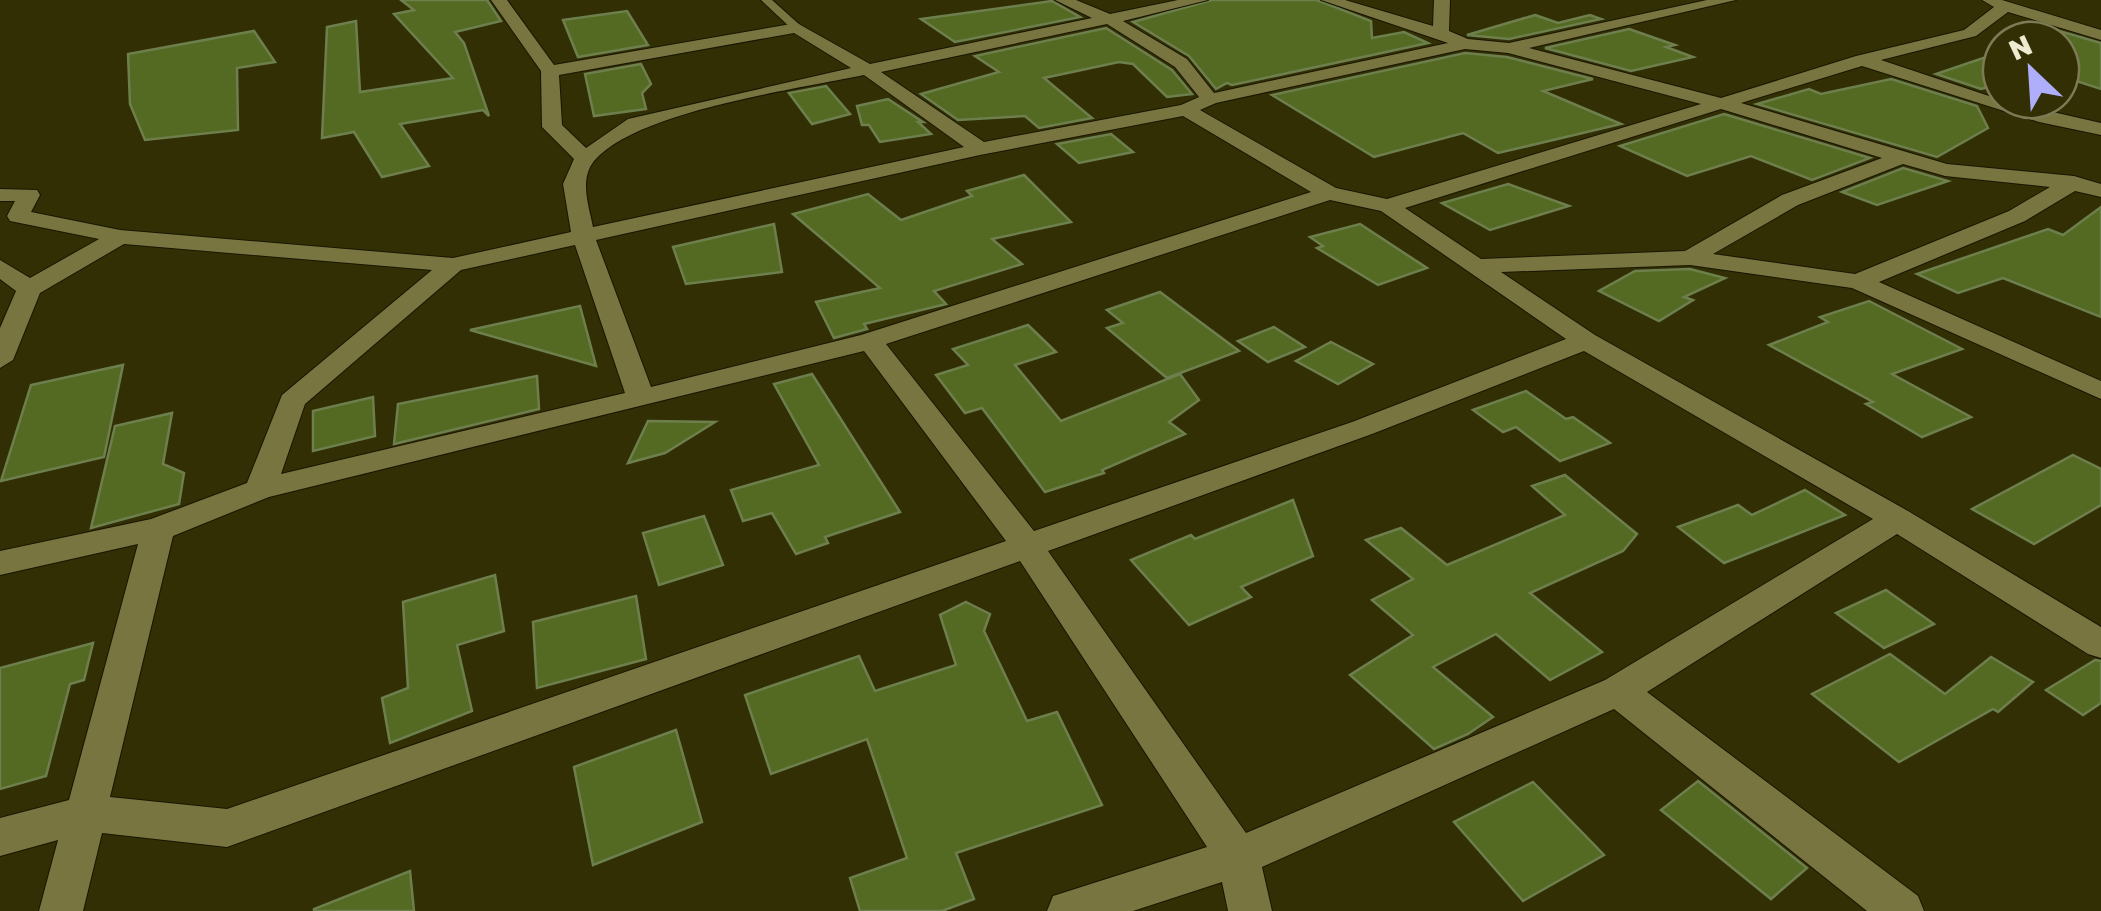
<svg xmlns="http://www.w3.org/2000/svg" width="2101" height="911" font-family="'Golos Text',sans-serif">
<rect width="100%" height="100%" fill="#322f05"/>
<g fill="#546921" stroke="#6e7f4e" stroke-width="2.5">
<polygon points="401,0 487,0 501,21 455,32 464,43 489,116 483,110 400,124 429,166 382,177 354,132 322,138 327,27 356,21 360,92 453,78 394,14 414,10"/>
<polygon points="1212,0 1317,0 1371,21 1372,38 1404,32 1428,43 1232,85 1227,83 1216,89 1189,56 1133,22"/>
<polygon points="1052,1 1080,17 955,42 921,19"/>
<polygon points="627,11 648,45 578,57 563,20"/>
<polygon points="1535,15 1558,23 1590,15 1601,19 1509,39 1467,35"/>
<polygon points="2028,22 2101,43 2101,89 2061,76 2061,40 2035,40 2054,33 2021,23"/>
<polygon points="1106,28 1172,70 1192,94 1167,97 1133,64 1119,62 1044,78 1092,118 1039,128 1025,116 958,120 921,94 999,72 975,56"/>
<polygon points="1629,29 1675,45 1666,47 1693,57 1631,71 1545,48"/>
<polygon points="254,31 275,62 237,68 238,130 145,140 130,104 128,54"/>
<polygon points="2001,52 2001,84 1981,89 1936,74"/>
<polygon points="1465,53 1507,57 1593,79 1543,91 1621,124 1498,153 1463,133 1374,157 1272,95"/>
<polygon points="641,64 651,84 642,93 646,109 594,116 585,74"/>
<polygon points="1891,79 1977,106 1988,128 1937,157 1757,104 1809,89 1821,94"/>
<polygon points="826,86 850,114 812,124 789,93"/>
<polygon points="888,99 923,122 918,122 931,134 880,142 869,125 862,125 857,106"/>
<polygon points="1724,114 1870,158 1812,180 1751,156 1687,176 1620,146"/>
<polygon points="1111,134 1133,152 1079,163 1057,144"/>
<polygon points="1903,168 1948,181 1877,205 1842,192"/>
<polygon points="1024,175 1071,222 992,239 1022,264 934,291 946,304 864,324 867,329 834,338 816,302 880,288 793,214 868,194 901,220 972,196 967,191"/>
<polygon points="1508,184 1569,206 1490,230 1442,203"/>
<polygon points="2101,207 2101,317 2003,278 1958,293 1917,274 2048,229 2063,235"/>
<polygon points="774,224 782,272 686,284 673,247"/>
<polygon points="1360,224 1427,268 1378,285 1317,248 1323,246 1310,237"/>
<polygon points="1690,269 1725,278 1684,297 1693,300 1659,321 1599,291 1635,271"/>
<polygon points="1160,292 1239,351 1167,378 1107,328 1123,323 1107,310"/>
<polygon points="1869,301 1962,349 1892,374 1971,417 1922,437 1866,404 1873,402 1769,345 1828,322 1820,317"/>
<polygon points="580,306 596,366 470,330"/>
<polygon points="1028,325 1056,352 1015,365 1061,421 1180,374 1199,400 1169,422 1185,434 1102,470 1104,473 1045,492 982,408 965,413 936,375 968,365 953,349"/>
<polygon points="1274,327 1305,347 1268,362 1238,341"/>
<polygon points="1331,342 1373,364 1338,384 1296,361"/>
<polygon points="123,365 104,457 1,481 31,385"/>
<polygon points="812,374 900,512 825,537 828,543 796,554 772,513 743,521 731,490 819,465 774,384"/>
<polygon points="537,376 539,409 394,444 398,404"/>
<polygon points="1526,391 1566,419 1573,417 1610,443 1560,461 1516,427 1503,432 1473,410"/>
<polygon points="373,397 375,436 313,451 313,411"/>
<polygon points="172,413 163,464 184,473 179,504 91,528 115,426"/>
<polygon points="648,421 715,422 665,453 628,463"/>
<polygon points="2073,455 2101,469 2101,505 2034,544 1972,509"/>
<polygon points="1565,475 1637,534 1623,551 1530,593 1602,652 1550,680 1496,634 1433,667 1493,717 1468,734 1434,749 1350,675 1413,635 1372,600 1413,579 1366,540 1401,528 1447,565 1565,515 1532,486"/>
<polygon points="1805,490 1845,515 1724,563 1678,527 1738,505 1752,515"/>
<polygon points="1293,500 1313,556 1241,587 1251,597 1189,625 1131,560 1191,535 1195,539"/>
<polygon points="704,516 723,565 659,585 643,533"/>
<polygon points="495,575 504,631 457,645 472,711 390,743 382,698 408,688 403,602"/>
<polygon points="1886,590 1934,624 1884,648 1836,613"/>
<polygon points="636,596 646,659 537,688 533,622"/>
<polygon points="966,602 990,614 984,631 1027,721 1057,712 1102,805 956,853 974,899 942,911 860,911 850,878 907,858 867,739 771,774 745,695 859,656 875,691 956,665 940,615"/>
<polygon points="93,643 84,680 70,684 46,776 0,789 0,668"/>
<polygon points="1890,654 1945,694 1991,657 2033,682 1998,712 1993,709 1899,762 1812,694"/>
<polygon points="2095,660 2101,661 2101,703 2083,715 2046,690"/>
<polygon points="676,730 702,822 593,865 574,767"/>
<polygon points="1698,781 1807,868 1771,899 1661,810"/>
<polygon points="1533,782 1604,855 1523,901 1454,822"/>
<polygon points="410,871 414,911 314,911 314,909"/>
</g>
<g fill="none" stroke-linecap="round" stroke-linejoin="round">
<g stroke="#191600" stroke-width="2">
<polygon id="lane" points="761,0 772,0 801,26 801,30 793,30"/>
</g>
<g stroke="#191600" stroke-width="2">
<path id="street" d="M491,0H507L554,65L797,23L870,64L1092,18L1055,0H1076L1110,14L1178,0H1208L1123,21L1187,59L1214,93L1448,43L1321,0H1345L1433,26L1434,0H1450L1449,31L1468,39L1509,43L1707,0H1736L1529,48L1721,98L1856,56L1964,30L1994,7L1982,0H2002L2101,30V40L2008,12L1976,36L1881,60L2001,100L2101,123V135L2039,122L1862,66L1741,103L1947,164L2074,176L2101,184V197L2075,191L2025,221L1879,282L2101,381V399L1852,288L1690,265L1501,272L1595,335L1908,511L2101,627V658L2088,654L1897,534L1647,692L1918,896L1924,911H1867L1614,709L1262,867L1272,911H1228L1222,882L1133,911H1047L1053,896L1207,847L1020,561L227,847L102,833L83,911H39L58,840L0,856V818L69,800L138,544L0,575V551L151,519L247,483L282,395L432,270L124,244L40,293L13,360L0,368V328L16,291L0,279V260L30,278L99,239L10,221L7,216L15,201H0V189L37,190L40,195L31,212L120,230L453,258L571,232L563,184L574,159L542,127L541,71ZM1107,24L1175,67L1199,97L1181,105L984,142L881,72ZM794,33L851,68L628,119L586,148L562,125L559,75ZM1465,49L1508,53L1701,104L1387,199L1336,188L1200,110L1216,103ZM864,75L964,147L593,227C589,206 579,180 594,161C636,111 798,89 864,75ZM1721,109L1882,158L1782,195L1685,251L1481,259L1405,208ZM1183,116L1311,192L861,335L651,387L596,240L980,155ZM1903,164L1945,176L2050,187L2009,211L1855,274L1713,254L1798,205ZM1330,200L1381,211L1566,339L1352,422L1034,531L886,344ZM575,245L625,393L281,474L305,404L461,270ZM864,351L1006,541L227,809L110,797L173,536L269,497ZM1584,351L1873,519L1605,680L1246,833L1048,551L1372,434Z"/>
</g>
<use href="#lane" fill="#797540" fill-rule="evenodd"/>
<use href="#street" fill="#797540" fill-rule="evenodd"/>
</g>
<g transform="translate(2031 70) rotate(335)"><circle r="48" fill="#322f05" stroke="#7d7b56" stroke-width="2.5"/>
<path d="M0-8L18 38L0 25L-18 38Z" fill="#afaefa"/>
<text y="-15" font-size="28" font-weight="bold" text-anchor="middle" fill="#eeecd0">N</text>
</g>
</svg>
